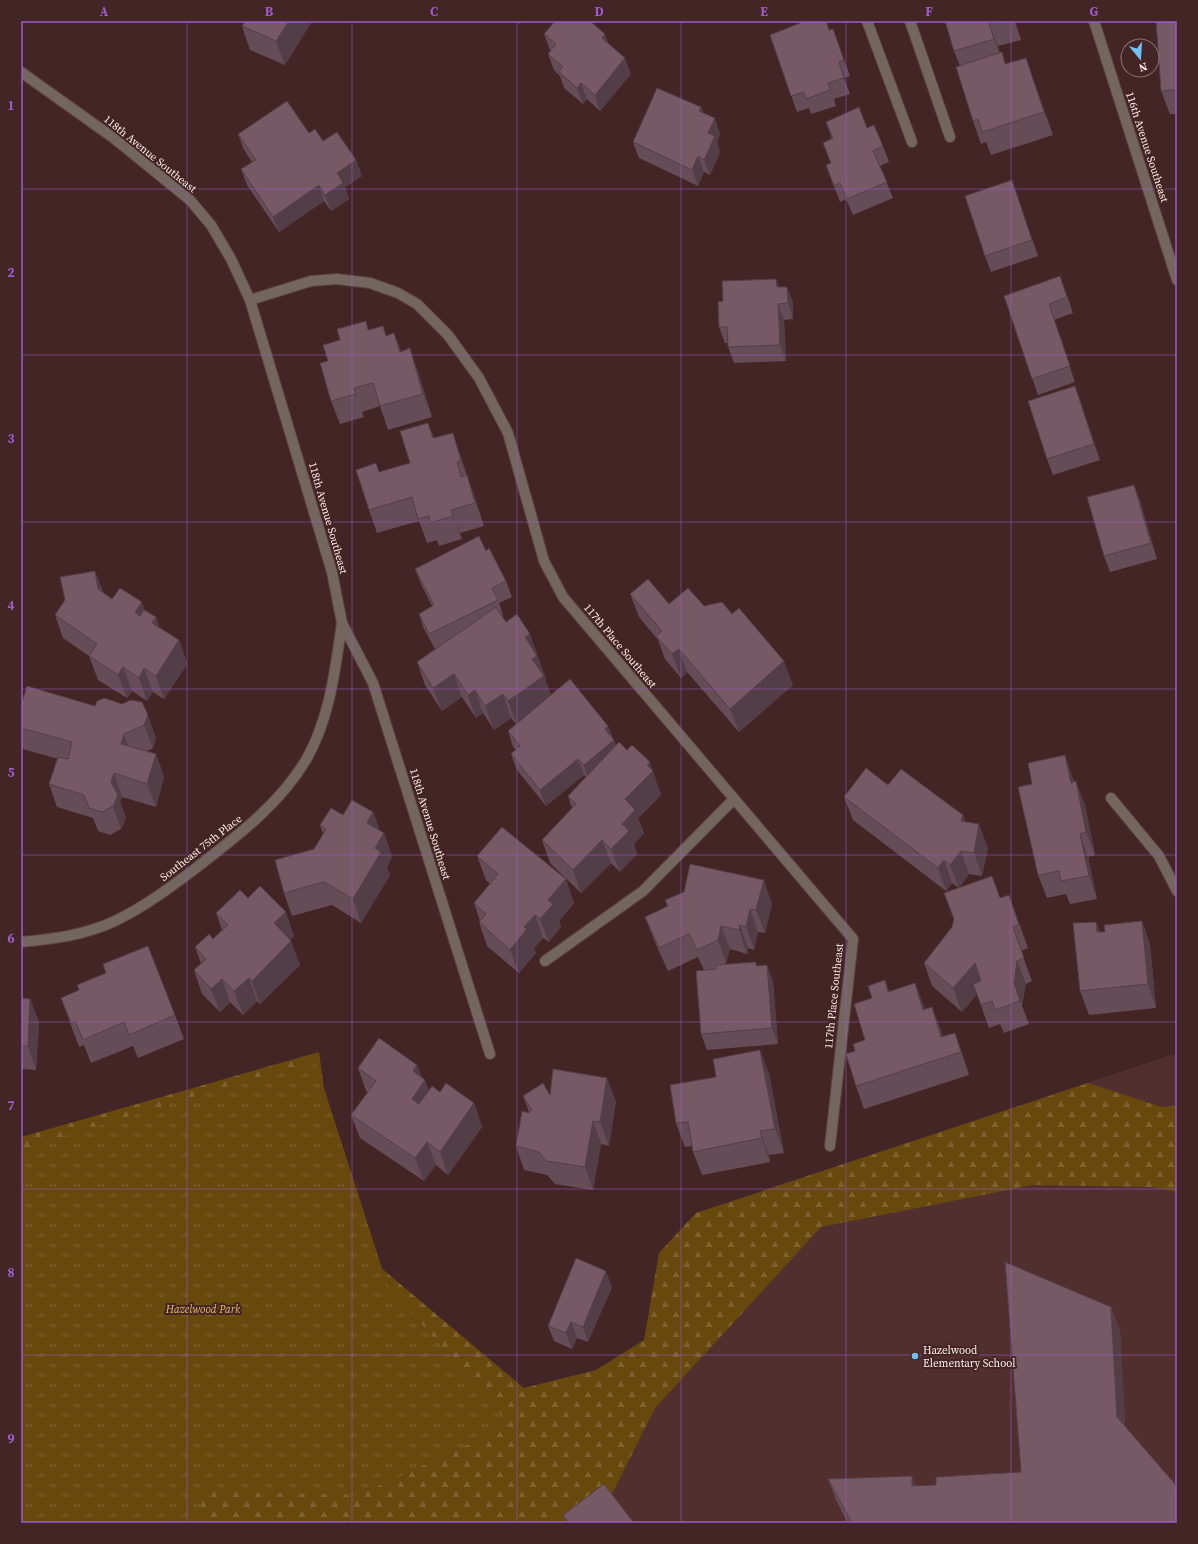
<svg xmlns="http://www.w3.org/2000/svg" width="1198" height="1544" font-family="'Source Serif 4',serif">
<defs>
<pattern id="forest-firs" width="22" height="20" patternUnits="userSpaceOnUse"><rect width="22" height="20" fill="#67480d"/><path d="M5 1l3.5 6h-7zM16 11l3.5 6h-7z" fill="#7e6330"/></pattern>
<pattern id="park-tufts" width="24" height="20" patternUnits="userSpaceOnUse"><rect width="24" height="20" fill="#67480d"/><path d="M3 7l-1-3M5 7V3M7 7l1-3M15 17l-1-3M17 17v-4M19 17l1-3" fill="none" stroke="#7e6330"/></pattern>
</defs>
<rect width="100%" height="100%" fill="#422524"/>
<polygon fill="#522f2f" points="1177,1053 1177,1523 614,1523 610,1498 696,1213"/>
<polygon fill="url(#forest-firs)" points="319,1052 337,1182 374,1262 524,1388 596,1370 644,1340 659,1253 696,1213 1088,1083 1162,1107 1177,1106 1177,1192 1153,1187 1033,1185 821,1227 655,1408 610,1498 620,1523 21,1523 21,1137"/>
<polygon fill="url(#park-tufts)" points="315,1060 387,1284 510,1425 359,1495 196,1491 206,1523 21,1523 21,1149"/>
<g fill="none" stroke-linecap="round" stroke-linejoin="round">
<g stroke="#5c4140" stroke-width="12">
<g id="service">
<polyline points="867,21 912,142"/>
<polyline points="910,21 950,137"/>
<polyline points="545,961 643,891 734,799"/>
</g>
</g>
<g stroke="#5c4140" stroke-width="12">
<g id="minor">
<polyline points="21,72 115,139 190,200 211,225 231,259 250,300 332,572 342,623 373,683 490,1054"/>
<polyline points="250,300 311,281 337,279 370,283 398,293 417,304 448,335 479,378 508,433 544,561 563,597 853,939 830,1146"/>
<polyline points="1111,798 1159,856 1177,891"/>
<path d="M21,942C54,939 85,935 115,921C144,907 171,887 196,868C237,836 279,805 306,760C330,718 335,670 342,623"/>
</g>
</g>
<g stroke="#5c4140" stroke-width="12">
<polyline id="tertiary" points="1094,21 1177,280"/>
</g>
<use href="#service" stroke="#73665f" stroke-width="10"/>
<use href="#minor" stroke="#73665f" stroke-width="10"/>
<use href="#tertiary" stroke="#73665f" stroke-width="10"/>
</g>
<g fill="#664c57">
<polygon points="312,21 285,65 250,50 242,26"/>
<polygon points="945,21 1015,21 1021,40 998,46 1000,53 1006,64 1034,81 1053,135 991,155 986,142 981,144 973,121 960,66 954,51"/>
<polygon points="1177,21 1177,114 1170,114 1161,91"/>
<polygon points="833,29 850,76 844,78 850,94 834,99 836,106 811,114 809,108 797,112 770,35 829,30"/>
<polygon points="544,34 609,44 631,74 600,111 587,99 583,104 564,88 560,76 554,70 548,54 551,51 550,50"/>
<polygon points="701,107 703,113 720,134 717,142 720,152 710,175 704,172 698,186 639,158 633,142"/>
<polygon points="826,122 867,128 883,146 889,162 880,166 893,198 853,215 846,199 840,202 826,165 831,163 823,143 832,139"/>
<polygon points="309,133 323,141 356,160 362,176 345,187 349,199 331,211 324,201 279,232 247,185 241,169 252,162 244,150 238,134"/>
<polygon points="1012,180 1038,256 991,272 985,256"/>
<polygon points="776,279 779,287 793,302 793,319 784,320 786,361 734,363 728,347 728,343 725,343 719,327 723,301"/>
<polygon points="1066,292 1073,313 1054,320 1075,382 1038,395 1004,296"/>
<polygon points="369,330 387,336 394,333 401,351 418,372 432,417 388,430 380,406 362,412 364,417 340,424 331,401 328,361 340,340"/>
<polygon points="1075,386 1100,460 1053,475 1047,459"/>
<polygon points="428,423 434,438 461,456 467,476 475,498 484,526 460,533 462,539 439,546 437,540 427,543 419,521 377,533 369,510 379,472 410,463"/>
<polygon points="1134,485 1140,501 1157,559 1110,572 1104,556"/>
<polygon points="486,551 506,581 512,597 499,603 503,615 502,616 506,622 538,657 546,679 545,679 551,695 608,726 613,738 616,745 658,786 661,795 638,818 644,833 634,844 637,854 620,872 611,863 581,893 550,863 542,840 572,808 568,796 586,777 584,775 546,806 517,770 511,754 516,750 513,747 508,731 516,724 511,718 494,730 483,713 476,718 462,697 442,711 425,685 417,662 435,649 424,629 419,614 432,606 421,584 415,569"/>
<polygon points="103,593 112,599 145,610 156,617 159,627 179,640 187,664 164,699 153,692 147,701 132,691 127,698 98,680 89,656 63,638 55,615"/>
<polygon points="630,594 669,604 704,606 793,685 739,732 687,672 681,678 665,659 658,640 639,617"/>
<polygon points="131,700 156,738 153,748 147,751 156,754 164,777 156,807 122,797 120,802 126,818 121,829 110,835 98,831 93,818 57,807 49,784 58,759 23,749 21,743 21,728 95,706 122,704"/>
<polygon points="1073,779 1074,782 1085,805 1095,855 1088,857 1097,899 1070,904 1066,894 1047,898 1038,875"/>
<polygon points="888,785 966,822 988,848 982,876 969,874 959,888 952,883 946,891 853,820 844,797"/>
<polygon points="373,812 380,831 384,833 392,857 387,867 390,875 361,923 332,905 292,916 284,893 314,849 323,834 320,825 343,815"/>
<polygon points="477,856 574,903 559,921 561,927 549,942 543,938 534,948 536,953 519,973 487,946 479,922 480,921 474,903 490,884 486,880"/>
<polygon points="1009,895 1028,948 1021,951 1032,981 1026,984 1022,1006 1029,1024 1004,1033 1000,1024 989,1028 977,994 962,1012 932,986 924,963 952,927 954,919"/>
<polygon points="248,898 294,936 290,940 300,965 260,1004 257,1001 243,1015 230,1002 220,1012 202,994 194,970 201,963 195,947 213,939 222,930 216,913"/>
<polygon points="665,900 772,904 765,933 758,932 754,950 748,948 747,954 730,949 726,963 723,965 756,962 757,966 773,981 778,1044 707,1050 701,1034 704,970 698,957 668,971 654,940 645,917 667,906"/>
<polygon points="1142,921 1150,945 1156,1008 1089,1015 1080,991 1096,922 1100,932 1105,932"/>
<polygon points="103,964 175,1015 184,1039 138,1058 133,1046 91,1063 84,1045 79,1047 61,998 79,991 106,973"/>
<polygon points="885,980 889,991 925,1009 932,1007 943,1037 955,1033 963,1056 969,1075 864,1109 856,1086 865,1040 872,998"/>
<polygon points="21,998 30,999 39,1022 36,1070 21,1069"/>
<polygon points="417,1065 422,1078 425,1080 429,1091 440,1092 474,1103 482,1127 448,1175 436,1165 424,1181 360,1138 351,1115 368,1092 366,1091 358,1068"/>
<polygon points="769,1073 784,1153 769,1155 770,1162 702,1175 693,1152 692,1146 685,1147 676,1123 716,1077"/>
<polygon points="550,1095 616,1101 609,1146 601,1144 593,1190 555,1184 547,1175 524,1170 516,1146 529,1112 523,1096"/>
<polygon points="612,1287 588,1342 577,1338 572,1349 554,1341 548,1326"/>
<polygon points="1111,1307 1120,1331 1125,1426 1175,1484 1177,1491 1177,1523 848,1523 837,1502 828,1479 912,1476 915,1486 936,1485 1021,1472"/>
<polygon points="563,1515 634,1523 566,1523"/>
</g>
<g fill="#533e47">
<polygon points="289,21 312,21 285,65 276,41"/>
<polygon points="517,21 523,21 518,25"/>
<polygon points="1014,21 1015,21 1021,40"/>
<polygon points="989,23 998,46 1002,62 994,39"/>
<polygon points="605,34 611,50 602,38"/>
<polygon points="625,58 631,74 600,111 595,95"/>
<polygon points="1026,58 1034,81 1053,135 1044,112"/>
<polygon points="581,83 587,99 583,104 577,88"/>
<polygon points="701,107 707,123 699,111"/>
<polygon points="715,118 720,134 717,142 720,152 710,175 704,160 708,133"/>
<polygon points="698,156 704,172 698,186 692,170"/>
<polygon points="356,160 362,176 345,187 349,199 331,211 325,195 337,173"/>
<polygon points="1012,180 1018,196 1038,256 1032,240"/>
<polygon points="319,185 324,201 279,232 273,217"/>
<polygon points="1060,276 1066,292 1073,313 1067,297"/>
<polygon points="776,279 782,295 777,287"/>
<polygon points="787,287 793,302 793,319 788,303"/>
<polygon points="778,304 784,320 786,361 780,345"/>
<polygon points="1049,304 1054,320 1075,382 1070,366"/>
<polygon points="394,333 403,357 400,352"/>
<polygon points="410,348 418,372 432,417 423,394"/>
<polygon points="1075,386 1081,402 1100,460 1094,444"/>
<polygon points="453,433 475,498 484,526 461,461"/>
<polygon points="1134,485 1140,501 1157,559 1151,543"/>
<polygon points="451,510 460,533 462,539 453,516"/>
<polygon points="95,571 104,594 98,589"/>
<polygon points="142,602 150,625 135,612"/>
<polygon points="156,617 164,641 152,623"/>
<polygon points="530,634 546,679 545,679 552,700 516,724 508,701 525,637"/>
<polygon points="179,640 187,664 164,699 156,676"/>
<polygon points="679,649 687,672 681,678 672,654"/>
<polygon points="784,661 793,685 739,732 730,709"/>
<polygon points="123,667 132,691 127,698 118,675"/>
<polygon points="144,668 153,692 147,701 139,678"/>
<polygon points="454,674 462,697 442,711 433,688"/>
<polygon points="475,690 483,713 476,718 468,695"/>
<polygon points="503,694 511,718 494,730 485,706"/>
<polygon points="148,715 156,738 153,748 144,725"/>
<polygon points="608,726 620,756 589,781 584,765 605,729"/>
<polygon points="124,734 133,758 121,744"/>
<polygon points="156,754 164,777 156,807 147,784"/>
<polygon points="1065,755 1073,779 1079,806 1071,783"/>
<polygon points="578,759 584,775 546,806 540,790"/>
<polygon points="650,762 661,795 638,818 644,833 634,844 637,854 620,872 611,849 622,824 625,799 647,765"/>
<polygon points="114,773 122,797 120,802 126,818 121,829 113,806 111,782"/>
<polygon points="1076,781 1085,805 1095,855 1086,832"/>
<polygon points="373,812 382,836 367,823"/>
<polygon points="963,815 972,838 961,821"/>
<polygon points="979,824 988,848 982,876 974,853"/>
<polygon points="384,833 392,857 387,867 390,875 361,923 353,899 375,848"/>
<polygon points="1080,834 1088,857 1097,899 1089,876"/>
<polygon points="602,840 611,863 581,893 573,870"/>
<polygon points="961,851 969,874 959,888 950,865"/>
<polygon points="944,860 952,883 946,891 938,868"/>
<polygon points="566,879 574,903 559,921 561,927 549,942 540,919 548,900"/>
<polygon points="764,880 772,904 765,933 756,910"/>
<polygon points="750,909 758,932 754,950 746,927"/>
<polygon points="286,912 294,936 282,946 274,923"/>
<polygon points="535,915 543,938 534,948 536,953 519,973 510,950 524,927"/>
<polygon points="1142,921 1150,945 1156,1008 1148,984"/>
<polygon points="1096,922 1105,945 1097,932"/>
<polygon points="740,925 748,948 747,954 739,930"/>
<polygon points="721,926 730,949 726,963 718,940"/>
<polygon points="291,941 300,965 260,1004 252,981"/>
<polygon points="1017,961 1026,984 1022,1006 1029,1024 1014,983"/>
<polygon points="975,963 983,986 962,1012 953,988"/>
<polygon points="767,965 773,981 778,1044 772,1028"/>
<polygon points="249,978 257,1001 243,1015 234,991"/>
<polygon points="222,979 230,1002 220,1012 211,989"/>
<polygon points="915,983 924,1006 932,1033 923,1010"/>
<polygon points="30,999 39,1022 36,1070 28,1046"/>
<polygon points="932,1007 941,1030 948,1056 941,1037"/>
<polygon points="955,1033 963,1056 969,1075 961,1052"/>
<polygon points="760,1050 769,1073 784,1153 775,1129"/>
<polygon points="417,1065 424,1082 425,1080 434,1103 420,1122 412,1099 413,1071"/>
<polygon points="607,1078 616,1101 609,1146 600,1122"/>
<polygon points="474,1103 482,1127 448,1175 440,1152"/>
<polygon points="593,1121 601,1144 593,1190 585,1167"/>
<polygon points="760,1131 769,1155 770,1162 762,1138"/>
<polygon points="427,1142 436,1165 424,1181 415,1158"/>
<polygon points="606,1271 612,1287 588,1342 583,1327"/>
<polygon points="1111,1307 1120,1331 1126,1440 1117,1417"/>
<polygon points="571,1322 577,1338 572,1349 566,1333"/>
<polygon points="912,1476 920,1500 912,1486"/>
</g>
<g fill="#775865" stroke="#533e47">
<polygon points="245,21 289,21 276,41 242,26"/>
<polygon points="555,21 590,21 605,34 602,38 625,58 595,95 581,83 577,88 559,72 563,67 548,54 556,44 544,34"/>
<polygon points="805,21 826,21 829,30 833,29 844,60 839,62 844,78 828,83 830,90 806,99 804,92 791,96 770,35"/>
<polygon points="945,21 995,21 989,23 994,39 954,51"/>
<polygon points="1156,21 1177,21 1177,90 1161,91"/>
<polygon points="1002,52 1005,64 1026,58 1044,112 982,132 978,119 973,121 956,67"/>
<polygon points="657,88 701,107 699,111 715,118 708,133 715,136 704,160 698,156 692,170 633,142"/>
<polygon points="287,101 309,133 315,129 323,141 337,132 356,160 337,173 343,183 325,195 319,185 273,217 241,169 256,160 238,134"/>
<polygon points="859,107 867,128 874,125 883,146 873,151 887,182 847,199 840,183 834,186 826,165 831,163 823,143 833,138 826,122"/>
<polygon points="1012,180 1032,240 985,256 965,196"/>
<polygon points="1060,276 1067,297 1049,304 1070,366 1032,379 1004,296"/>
<polygon points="776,279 777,287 787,287 788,303 778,304 780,345 728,347 727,327 719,327 718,302 723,301 722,281"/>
<polygon points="366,321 368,330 383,326 386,336 394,333 400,352 410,348 423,394 380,406 373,383 354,388 356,394 331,401 320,363 328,361 323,345 340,340 337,329"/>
<polygon points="1075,386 1094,444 1047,459 1028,401"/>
<polygon points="428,423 433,438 453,433 461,461 457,462 461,477 467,475 475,503 451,510 453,516 430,523 429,516 418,519 412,497 369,510 356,470 376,463 379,472 410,463 400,431"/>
<polygon points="1134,485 1151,543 1104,556 1087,497"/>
<polygon points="479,536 486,551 489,548 506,581 492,588 498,600 429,634 419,614 434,605 415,569"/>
<polygon points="95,571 98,589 112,599 120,588 142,602 135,612 140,616 144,610 156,617 152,623 179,640 156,676 144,668 139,678 123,667 118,675 89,656 97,644 55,615 65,600 60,577"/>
<polygon points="648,579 669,604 688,588 704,606 722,602 732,614 739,608 784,661 730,709 679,649 672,654 656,636 662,631 630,594"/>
<polygon points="496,607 506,622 517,614 530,634 525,637 537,656 532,659 544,676 508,701 503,694 485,706 475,690 468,695 454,674 433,688 417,662"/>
<polygon points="570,679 608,726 605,729 614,740 584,765 578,759 540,790 511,754 520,746 508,731"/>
<polygon points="27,686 95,706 97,701 104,698 122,704 131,700 142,702 148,715 144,725 124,734 121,744 156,754 147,784 114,773 111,782 118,795 113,806 102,812 89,808 84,795 49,784 58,757 68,759 72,742 21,728 21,705"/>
<polygon points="619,742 627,750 632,745 650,762 647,765 653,771 625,799 635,810 622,824 629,831 611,849 602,840 573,870 542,840 576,804 568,796"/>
<polygon points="1065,755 1071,783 1076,781 1086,832 1080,834 1089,876 1061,881 1059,871 1038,875 1018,787 1032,784 1028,763"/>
<polygon points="866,768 888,785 901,769 963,815 961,821 979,824 974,853 961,851 950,865 944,860 938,868 844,797"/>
<polygon points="352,800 373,812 367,823 384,833 375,848 381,852 353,899 324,882 284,893 275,860 314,849 326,829 320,825 331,808 343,815"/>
<polygon points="502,827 566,879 548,900 553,904 540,919 535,915 524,927 527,929 510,950 479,922 486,914 474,903 498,874 477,856"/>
<polygon points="690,864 764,880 756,910 750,909 746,927 740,925 739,930 721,926 718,940 697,950 689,934 659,948 645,917 668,906 665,900 684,892"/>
<polygon points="992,876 1000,898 1009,895 1019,925 1013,927 1024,958 1017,961 1014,983 1020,1001 995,1010 992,1001 981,1005 973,984 981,981 975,963 953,988 924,963 952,927 954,919 944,893"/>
<polygon points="260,886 286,912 274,923 291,941 252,981 249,978 234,991 222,979 211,989 194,970 206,959 195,947 209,934 213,939 228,925 216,913 240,890 248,898"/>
<polygon points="1142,921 1148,984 1080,991 1073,923 1096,922 1097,932 1105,932 1104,925"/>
<polygon points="148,946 175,1015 129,1035 124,1022 83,1040 75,1021 71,1023 61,998 79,990 77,985 106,973 103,964"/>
<polygon points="756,962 756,966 767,965 772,1028 701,1034 696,971 716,969 716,965"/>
<polygon points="885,980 888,992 915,983 923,1010 932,1007 941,1037 955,1033 961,1052 856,1086 846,1054 855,1051 853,1044 865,1040 854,1004 872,998 868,986"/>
<polygon points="21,998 30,999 28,1046 21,1046"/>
<polygon points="379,1038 417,1065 413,1071 425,1080 412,1099 419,1104 432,1086 440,1092 446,1083 474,1103 440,1152 427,1142 415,1158 351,1115 376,1081 358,1068"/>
<polygon points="760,1050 775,1129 760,1131 762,1138 693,1152 688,1122 676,1123 670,1085 716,1077 713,1059"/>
<polygon points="553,1069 607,1078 600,1122 593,1121 585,1167 546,1161 539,1152 516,1146 522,1111 529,1113 532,1110 523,1096 543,1083 550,1095"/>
<polygon points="576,1258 606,1271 583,1327 571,1322 566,1333 548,1326"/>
<polygon points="1005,1262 1111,1307 1117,1417 1175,1484 1177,1493 1177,1523 852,1523 828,1479 912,1476 912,1486 936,1485 936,1477 1021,1472"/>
<polygon points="604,1484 634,1523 569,1523 563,1515"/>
</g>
<path fill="none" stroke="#9c5cca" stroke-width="1" stroke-opacity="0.55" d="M187,21V1523M352,21V1523M517,21V1523M681,21V1523M846,21V1523M1011,21V1523M21,189H1177M21,355H1177M21,522H1177M21,689H1177M21,855H1177M21,1022H1177M21,1189H1177M21,1355H1177"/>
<circle fill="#70c2f4" stroke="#422524" stroke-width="1.5" cx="915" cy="1356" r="4"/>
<g text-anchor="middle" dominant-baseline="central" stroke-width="4" stroke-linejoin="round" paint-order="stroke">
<g font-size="11" fill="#ffebea" stroke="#422524">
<text transform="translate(1147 147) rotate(72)">116th Avenue Southeast</text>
<text transform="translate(150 154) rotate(39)">118th Avenue Southeast</text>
<text transform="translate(328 518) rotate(74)">118th Avenue Southeast</text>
<text transform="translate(620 646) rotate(50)">117th Place Southeast</text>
<text transform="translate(430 824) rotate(73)">118th Avenue Southeast</text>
<text transform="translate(201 848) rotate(-38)">Southeast 75th Place</text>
<text transform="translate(834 996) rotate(-84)">117th Place Southeast</text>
</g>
<g font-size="11" font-style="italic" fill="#eeba65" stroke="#422524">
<text x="203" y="1309">Hazelwood Park</text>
</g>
<g font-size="11" fill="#ffebea" stroke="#422524" text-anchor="start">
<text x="923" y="1350">Hazelwood<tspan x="923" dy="13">Elementary School</tspan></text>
</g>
</g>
<rect width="1198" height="1544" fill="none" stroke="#422524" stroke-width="44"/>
<g transform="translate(1140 58) rotate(162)"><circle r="19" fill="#422524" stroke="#8e7473"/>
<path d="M0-3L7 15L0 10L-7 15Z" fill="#70c2f4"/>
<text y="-6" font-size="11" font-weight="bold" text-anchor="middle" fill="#ffebea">N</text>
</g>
<rect x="22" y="22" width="1154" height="1500" fill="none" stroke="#9c5cca" stroke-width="1.5"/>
<g font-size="13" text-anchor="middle" font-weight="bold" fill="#9c5cca">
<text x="104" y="16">A</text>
<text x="269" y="16">B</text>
<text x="434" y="16">C</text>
<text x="599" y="16">D</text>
<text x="764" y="16">E</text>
<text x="929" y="16">F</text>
<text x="1094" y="16">G</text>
<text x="11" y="110">1</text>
<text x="11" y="277">2</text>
<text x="11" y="443">3</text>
<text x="11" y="610">4</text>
<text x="11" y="777">5</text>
<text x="11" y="943">6</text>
<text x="11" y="1110">7</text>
<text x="11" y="1277">8</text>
<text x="11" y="1443">9</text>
</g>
</svg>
